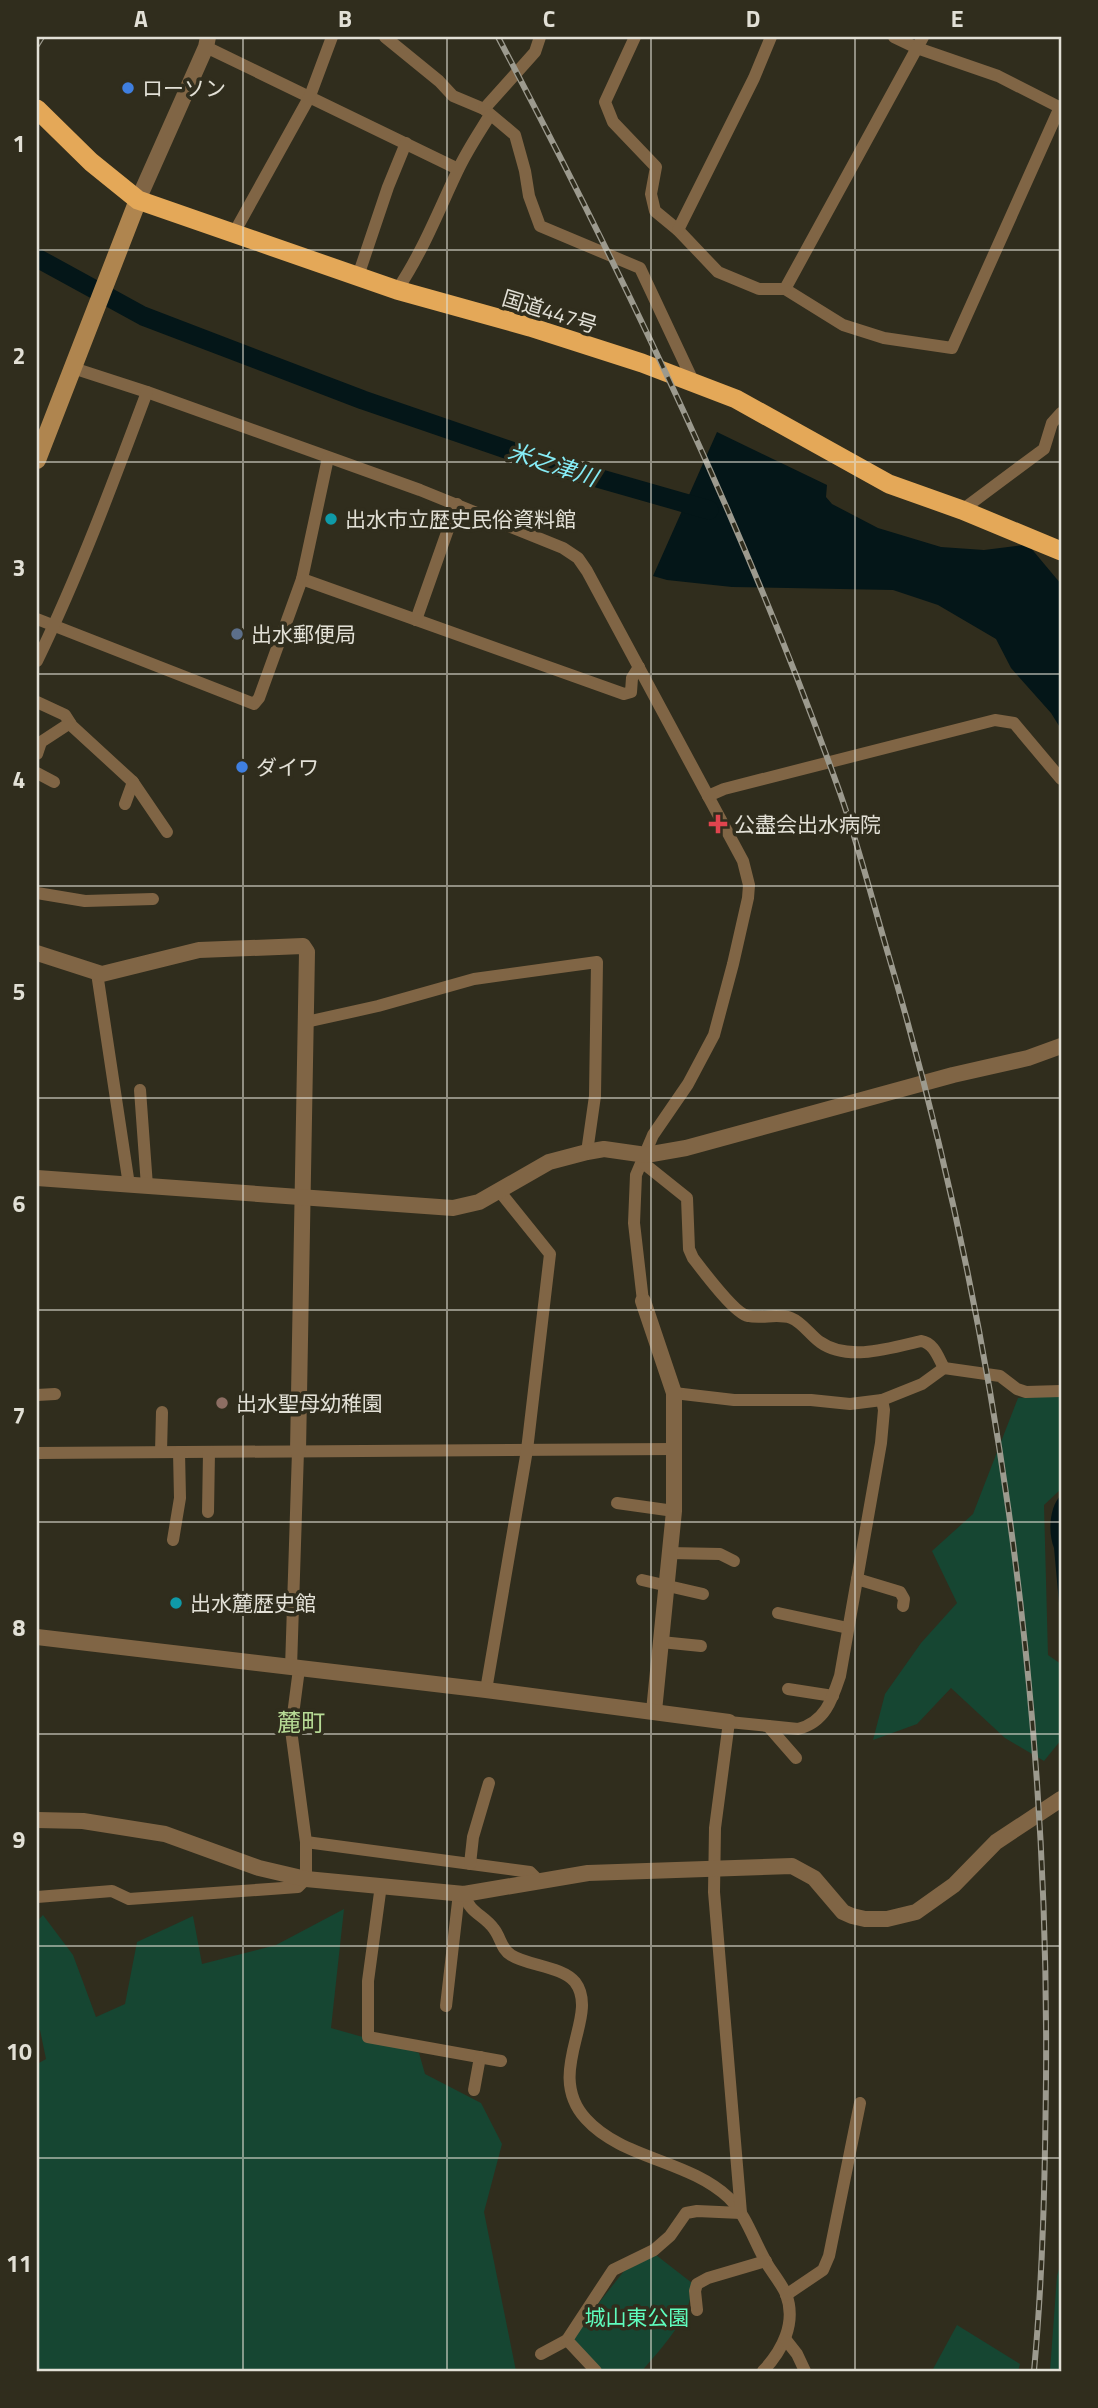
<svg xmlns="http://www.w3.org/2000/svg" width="1098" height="2408" font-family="'Titillium Web','Noto Sans JP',sans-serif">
<rect width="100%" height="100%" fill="#302d1d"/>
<g fill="#164632">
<polygon points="1061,1396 1061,1489 1044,1505 1048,1655 1061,1664 1061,1740 1044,1761 1005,1738 951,1688 917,1724 873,1740 885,1694 921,1643 957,1603 932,1551 973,1514 1018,1398"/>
<polygon points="344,1909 331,2028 419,2053 425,2074 481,2103 502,2144 484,2212 516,2371 37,2371 37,2064 46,2059 40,2030 37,2030 37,1921 43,1915 73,1955 96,2017 125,2004 137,1942 193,1916 202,1964 276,1945"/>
<path d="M656,2255L692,2283C693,2316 662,2347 642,2371H602L574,2341L575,2333L624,2271Z"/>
<polygon points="1061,2262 1061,2371 1050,2371 1057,2276"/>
<polygon points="957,2325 1020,2364 1018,2371 932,2371"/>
</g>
<g fill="#041618">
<polygon points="717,432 827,485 826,497 832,504 878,528 941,547 984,550 1023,545 1030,547 1061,584 1061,729 1051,713 1011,668 996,639 938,605 893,590 732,587 667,580 653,576"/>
<path d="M1061,1495V1625L1054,1548C1048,1533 1049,1507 1061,1495Z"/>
</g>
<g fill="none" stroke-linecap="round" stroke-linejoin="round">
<polyline stroke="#041618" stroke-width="19" points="37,258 143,316 363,400 552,465 709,510"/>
<g stroke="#806545" stroke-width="12">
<polyline points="385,37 439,81 453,96 484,109 515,135 525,171 529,196 540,226 640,268 694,383"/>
<polyline points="635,37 605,102 613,122 656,167 651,194 655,211 678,230 718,272 759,289 785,289 843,325 884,338 952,348 1060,107"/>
<polyline points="894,37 917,48 998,76 1061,108"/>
<polyline points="206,47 458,169"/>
<polyline points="484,109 535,52 540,37"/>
<polyline points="678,230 754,78 771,37"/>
<polyline points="234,233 310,96 332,37"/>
<polyline points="358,276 388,187 406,143"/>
<polyline points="785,289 923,37"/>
<path d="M397,290C422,253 438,212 457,172C466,152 479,133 490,115"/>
<polyline points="73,368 147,392 420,490 563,548 578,558 587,571 743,861 749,885 748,898 733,964 714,1035 688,1084 653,1135 636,1175 634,1223 643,1301"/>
<polyline points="962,510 1044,449 1052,423 1061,413"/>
<polyline points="302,579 624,694 631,692 632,678 639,667"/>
<polyline points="37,619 254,704 259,698 302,579 328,458"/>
<polyline points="416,620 457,504"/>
<path d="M37,661C79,574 113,483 147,392"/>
<polyline points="37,702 65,715 72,726 133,782 125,804"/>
<polyline points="37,754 41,742 70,723"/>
<polyline points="37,773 54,782"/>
<polyline points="133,782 167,832"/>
<polyline points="708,796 724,789 995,720 1014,723 1061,779"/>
<polyline points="37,893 85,901 153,899"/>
<polyline points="97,973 129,1185"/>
<polyline points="306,1022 378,1006 474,979 597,962 595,1096 587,1152"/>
<polyline points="140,1090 147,1186"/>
<path d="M642,1162L687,1198L689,1249L693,1258C703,1271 735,1314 748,1316C762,1319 778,1313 791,1318C802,1322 811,1336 820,1342C848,1362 891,1348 921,1341C934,1343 938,1357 944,1368"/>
<polyline points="674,1393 734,1400 811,1400 850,1404 882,1400 922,1384 944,1368 1000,1376 1017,1389 1026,1392 1061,1391"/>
<polyline points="37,1395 55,1394"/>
<polyline points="161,1452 162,1412"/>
<polyline points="37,1453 674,1449"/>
<polyline points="617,1503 674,1511"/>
<polyline points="208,1512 209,1452"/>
<polyline points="173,1540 180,1498 179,1452"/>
<polyline points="669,1553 720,1554 734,1561"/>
<polyline points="857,1579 900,1592 904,1599 903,1606"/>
<polyline points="642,1580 703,1594"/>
<polyline points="778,1613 848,1628"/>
<polyline points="661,1642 701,1646"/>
<polyline points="291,1668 298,1451"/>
<polyline points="788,1689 833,1696"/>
<polyline points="486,1690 527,1450 550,1254 500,1192"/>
<polyline points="768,1726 796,1758"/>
<polyline points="306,1842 530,1872 539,1881"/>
<polyline points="470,1864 473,1837 489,1783"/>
<polyline points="381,1885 368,1981 368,2037 501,2061"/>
<path d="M464,1894C470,1914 483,1914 494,1929C501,1938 501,1949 511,1955C528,1966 562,1966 575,1982C601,2016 543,2072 586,2119C622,2159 689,2160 729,2198C748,2217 755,2245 769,2267C775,2276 782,2285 786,2294C797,2323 782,2351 763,2371"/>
<polyline points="37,1897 112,1891 129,1899 298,1887 306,1879 306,1842 291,1730 299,1669"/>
<polyline points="446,2006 459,1893"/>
<polyline points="474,2090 480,2057"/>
<polyline points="786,2295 823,2270 829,2256 860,2103"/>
<polyline points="697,2310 695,2291 697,2284 708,2278 766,2261"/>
<polyline points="786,2340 797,2354 805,2371"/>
<polyline points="541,2354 567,2340"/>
<path d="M596,2371L567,2340L613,2270L654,2250L670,2236L686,2213L697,2211L741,2213L714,1892L715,1828L729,1722L798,1729C825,1722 832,1700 840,1676L881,1443L884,1410L882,1400"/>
</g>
<g stroke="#806545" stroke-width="16">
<polyline points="138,200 206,47 208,37"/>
<polyline points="37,953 102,974 199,950 303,946 307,952 298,1451"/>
<polyline points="37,1178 453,1208 479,1202 549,1162 587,1152 604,1149 646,1155 686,1148 953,1075 1028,1058 1061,1046"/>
<polyline points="643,1301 674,1393 674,1511 654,1711"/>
<polyline points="37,1637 486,1690 729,1722"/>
<polyline points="37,1820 83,1821 165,1834 259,1868 306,1879 464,1894 588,1873 792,1866 814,1878 843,1912 852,1916 865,1919 887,1919 916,1912 954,1885 996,1842 1061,1799"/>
</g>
<polyline stroke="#af854f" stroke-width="18" points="37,460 138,200"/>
<polyline stroke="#e4a858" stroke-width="19" points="37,109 91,162 138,200 397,290 530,327 642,363 736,399 889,484 962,510 1061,551"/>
<g stroke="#9c9a8e" stroke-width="6">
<g id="rail">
<path d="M498,37C627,282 747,532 840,793C859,847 873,903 889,957C996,1320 1049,1700 1046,2078C1045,2176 1043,2274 1034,2371"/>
<polyline points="37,45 42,37"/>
</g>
</g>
<use href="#rail" stroke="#302d1d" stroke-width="3.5" stroke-dasharray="10" stroke-linecap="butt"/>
</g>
<path fill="none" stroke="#e2e0d6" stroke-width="2" stroke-opacity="0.55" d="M243,37V2371M447,37V2371M651,37V2371M855,37V2371M37,250H1061M37,462H1061M37,674H1061M37,886H1061M37,1098H1061M37,1310H1061M37,1522H1061M37,1734H1061M37,1946H1061M37,2158H1061"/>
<g fill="#3f7fe0" stroke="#302d1d" stroke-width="2.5">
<circle cx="128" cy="88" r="7"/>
<circle cx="242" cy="767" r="7"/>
</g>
<g fill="#0f9aa8" stroke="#302d1d" stroke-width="2.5">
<circle cx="331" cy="519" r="7"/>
<circle cx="176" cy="1603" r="7"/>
</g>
<circle fill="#5c6f8a" stroke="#302d1d" stroke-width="2.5" cx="237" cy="634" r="7"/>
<path fill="#e0444e" stroke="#302d1d" stroke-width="2.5" d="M714.5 813.5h7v7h7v7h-7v7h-7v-7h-7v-7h7z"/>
<circle fill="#8d6e63" stroke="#302d1d" stroke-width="2.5" cx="222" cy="1403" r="7"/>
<g text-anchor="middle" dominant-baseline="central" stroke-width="7" stroke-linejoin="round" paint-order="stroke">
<g font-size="21" fill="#e2e0d6" stroke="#302d1d" text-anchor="start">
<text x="142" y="88">ローソン</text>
<text x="345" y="519">出水市立歴史民俗資料館</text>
<text x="251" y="634">出水郵便局</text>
<text x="256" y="767">ダイワ</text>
<text x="734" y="824">公盡会出水病院</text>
<text x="236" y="1403">出水聖母幼稚園</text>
<text x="190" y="1603">出水麓歴史館</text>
</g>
<g font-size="21" fill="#e2e0d6" stroke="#302d1d">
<text transform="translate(550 311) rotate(17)">国道447号</text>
</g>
<g font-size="21" fill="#5efcbd" stroke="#302d1d">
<text x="637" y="2317">城山東公園</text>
</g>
<g font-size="23" font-style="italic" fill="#86ecf6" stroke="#302d1d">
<text transform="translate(553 464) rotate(18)">米之津川</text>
</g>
<g font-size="24" fill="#b6da95" stroke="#302d1d">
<text x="301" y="1722">麓町</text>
</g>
</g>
<rect width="1098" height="2408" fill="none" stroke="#302d1d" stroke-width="77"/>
<rect x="38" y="38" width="1022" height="2332" fill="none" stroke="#e2e0d6" stroke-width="2.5"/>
<g font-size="23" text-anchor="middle" font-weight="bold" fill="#e2e0d6">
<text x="141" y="27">A</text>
<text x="345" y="27">B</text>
<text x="549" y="27">C</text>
<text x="753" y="27">D</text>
<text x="957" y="27">E</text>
<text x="19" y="152">1</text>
<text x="19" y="364">2</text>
<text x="19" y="576">3</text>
<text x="19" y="788">4</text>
<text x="19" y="1000">5</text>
<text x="19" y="1212">6</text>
<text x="19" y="1424">7</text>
<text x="19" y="1636">8</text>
<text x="19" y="1848">9</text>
<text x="19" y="2060">10</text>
<text x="19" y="2272">11</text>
</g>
</svg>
